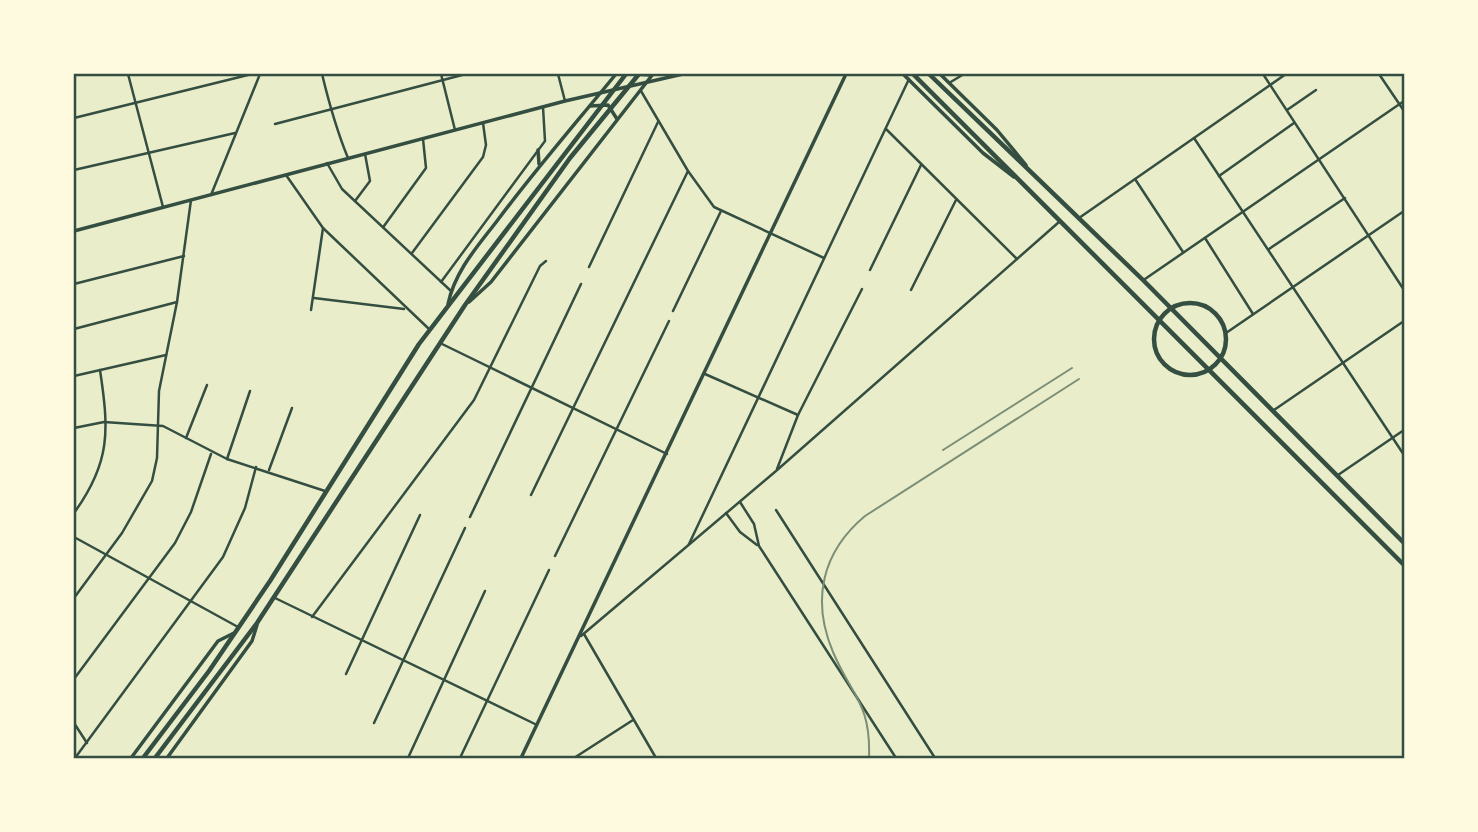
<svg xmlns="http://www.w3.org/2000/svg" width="1478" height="832" font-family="'Sofia Sans Condensed',sans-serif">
<rect width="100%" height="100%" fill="#e9edc9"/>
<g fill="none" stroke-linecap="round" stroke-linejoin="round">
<g stroke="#344e41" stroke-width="2.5">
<polyline points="128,74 163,207"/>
<path d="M322,74C329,103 336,129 348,158"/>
<polyline points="441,74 455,130"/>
<polyline points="558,74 565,101"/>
<polyline points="1263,74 1404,290"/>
<polyline points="1379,74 1404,111"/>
<polyline points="949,83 964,74"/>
<polyline points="641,91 688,171 714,207 824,258"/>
<polyline points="1287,110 1316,90"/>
<polyline points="74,118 252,74"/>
<polyline points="275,124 466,74"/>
<polyline points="886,129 1017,259"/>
<polyline points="1194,138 1404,455"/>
<polyline points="327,163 342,189 451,291"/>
<polyline points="74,170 235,133"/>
<polyline points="286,175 323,228 429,329"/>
<polyline points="1219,176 1294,123"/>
<polyline points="1135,179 1183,252"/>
<polyline points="211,195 260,74"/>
<polyline points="355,201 370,181 365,154"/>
<polyline points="1079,218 1286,74"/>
<polyline points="384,226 426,168 423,139"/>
<polyline points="1205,238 1253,314"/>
<polyline points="1269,249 1345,198"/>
<polyline points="412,253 483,157 486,145 483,123"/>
<polyline points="589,267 658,122"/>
<polyline points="870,270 921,165"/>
<polyline points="1145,279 1404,101"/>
<polyline points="441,282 545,141 543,107"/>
<polyline points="74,284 184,256"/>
<polyline points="911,290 956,200"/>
<polyline points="314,298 404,309"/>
<polyline points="311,310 323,228"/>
<polyline points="673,311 721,211"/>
<polyline points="74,329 177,302"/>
<polyline points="1226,333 1404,211"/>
<polyline points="440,343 667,454"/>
<polyline points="705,374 798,415"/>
<polyline points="74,376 166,355"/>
<polyline points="1274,410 1404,321"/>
<polyline points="74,428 104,422 163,426 227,459 325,491"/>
<polyline points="186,438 207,385"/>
<polyline points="227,459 250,391"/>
<polyline points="777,469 798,415 862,289"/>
<polyline points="269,470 292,408"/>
<polyline points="1338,475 1404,430"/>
<polyline points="531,495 688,171"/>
<polyline points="740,502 754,524 759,546 896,758"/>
<polyline points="776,510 935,758"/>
<path d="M74,513C111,462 109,430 100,370"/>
<polyline points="726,513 740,532 757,545"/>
<polyline points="470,517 581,284"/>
<polyline points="74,537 238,627"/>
<polyline points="689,544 909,79"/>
<polyline points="555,556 669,321"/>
<polyline points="74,598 122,533 152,481 157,458 159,391 177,302 191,200"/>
<polyline points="275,598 537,725"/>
<polyline points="312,617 474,400 540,266 546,261"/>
<polyline points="584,634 656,758"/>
<polyline points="581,636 776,471 1059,222"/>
<polyline points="346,674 420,515"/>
<polyline points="74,679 175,543 191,512 211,454"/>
<polyline points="74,723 87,743"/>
<polyline points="374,723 465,528"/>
<polyline points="75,758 223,557 245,508 256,467"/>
<polyline points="408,758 485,591"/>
<polyline points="460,758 549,570"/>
<polyline points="574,758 633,720"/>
</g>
<g stroke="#344e41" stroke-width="3.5">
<polyline points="633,74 651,75"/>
<polyline points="903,74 983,153 1014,177"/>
<polyline points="940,74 997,130 1026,165"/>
<polyline points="590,106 608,105 617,119"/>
<polyline points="538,150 539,164"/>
<polyline points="74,231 565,101 683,74"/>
<polyline points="469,302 491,282 653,74"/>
<path d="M448,304C455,271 477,247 497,221C535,170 576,123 616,74"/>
<polyline points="131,758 218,641 234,633"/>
<polyline points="167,758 252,641 257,625"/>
<polyline points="521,758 846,74"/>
</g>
<g stroke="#344e41" stroke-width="4.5">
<polyline points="913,74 1404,565"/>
<polyline points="929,74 1143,280 1404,543"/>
<circle cx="1190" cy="339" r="36"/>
</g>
<g stroke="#344e41" stroke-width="4.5">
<polyline points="143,758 209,671 270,581 419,344 626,74"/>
<polyline points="155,758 257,623 465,305 570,158 639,74"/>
</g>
<g stroke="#7c8e77" stroke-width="2">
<polyline points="943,450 1072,368"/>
<path d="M869,758C871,703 852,697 833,652C811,600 822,552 865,516L1079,379"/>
</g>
</g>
<rect width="1478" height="832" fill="none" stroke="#fefae0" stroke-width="150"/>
<rect x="75" y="75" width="1328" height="682" fill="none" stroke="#344e41" stroke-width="2.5"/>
</svg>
